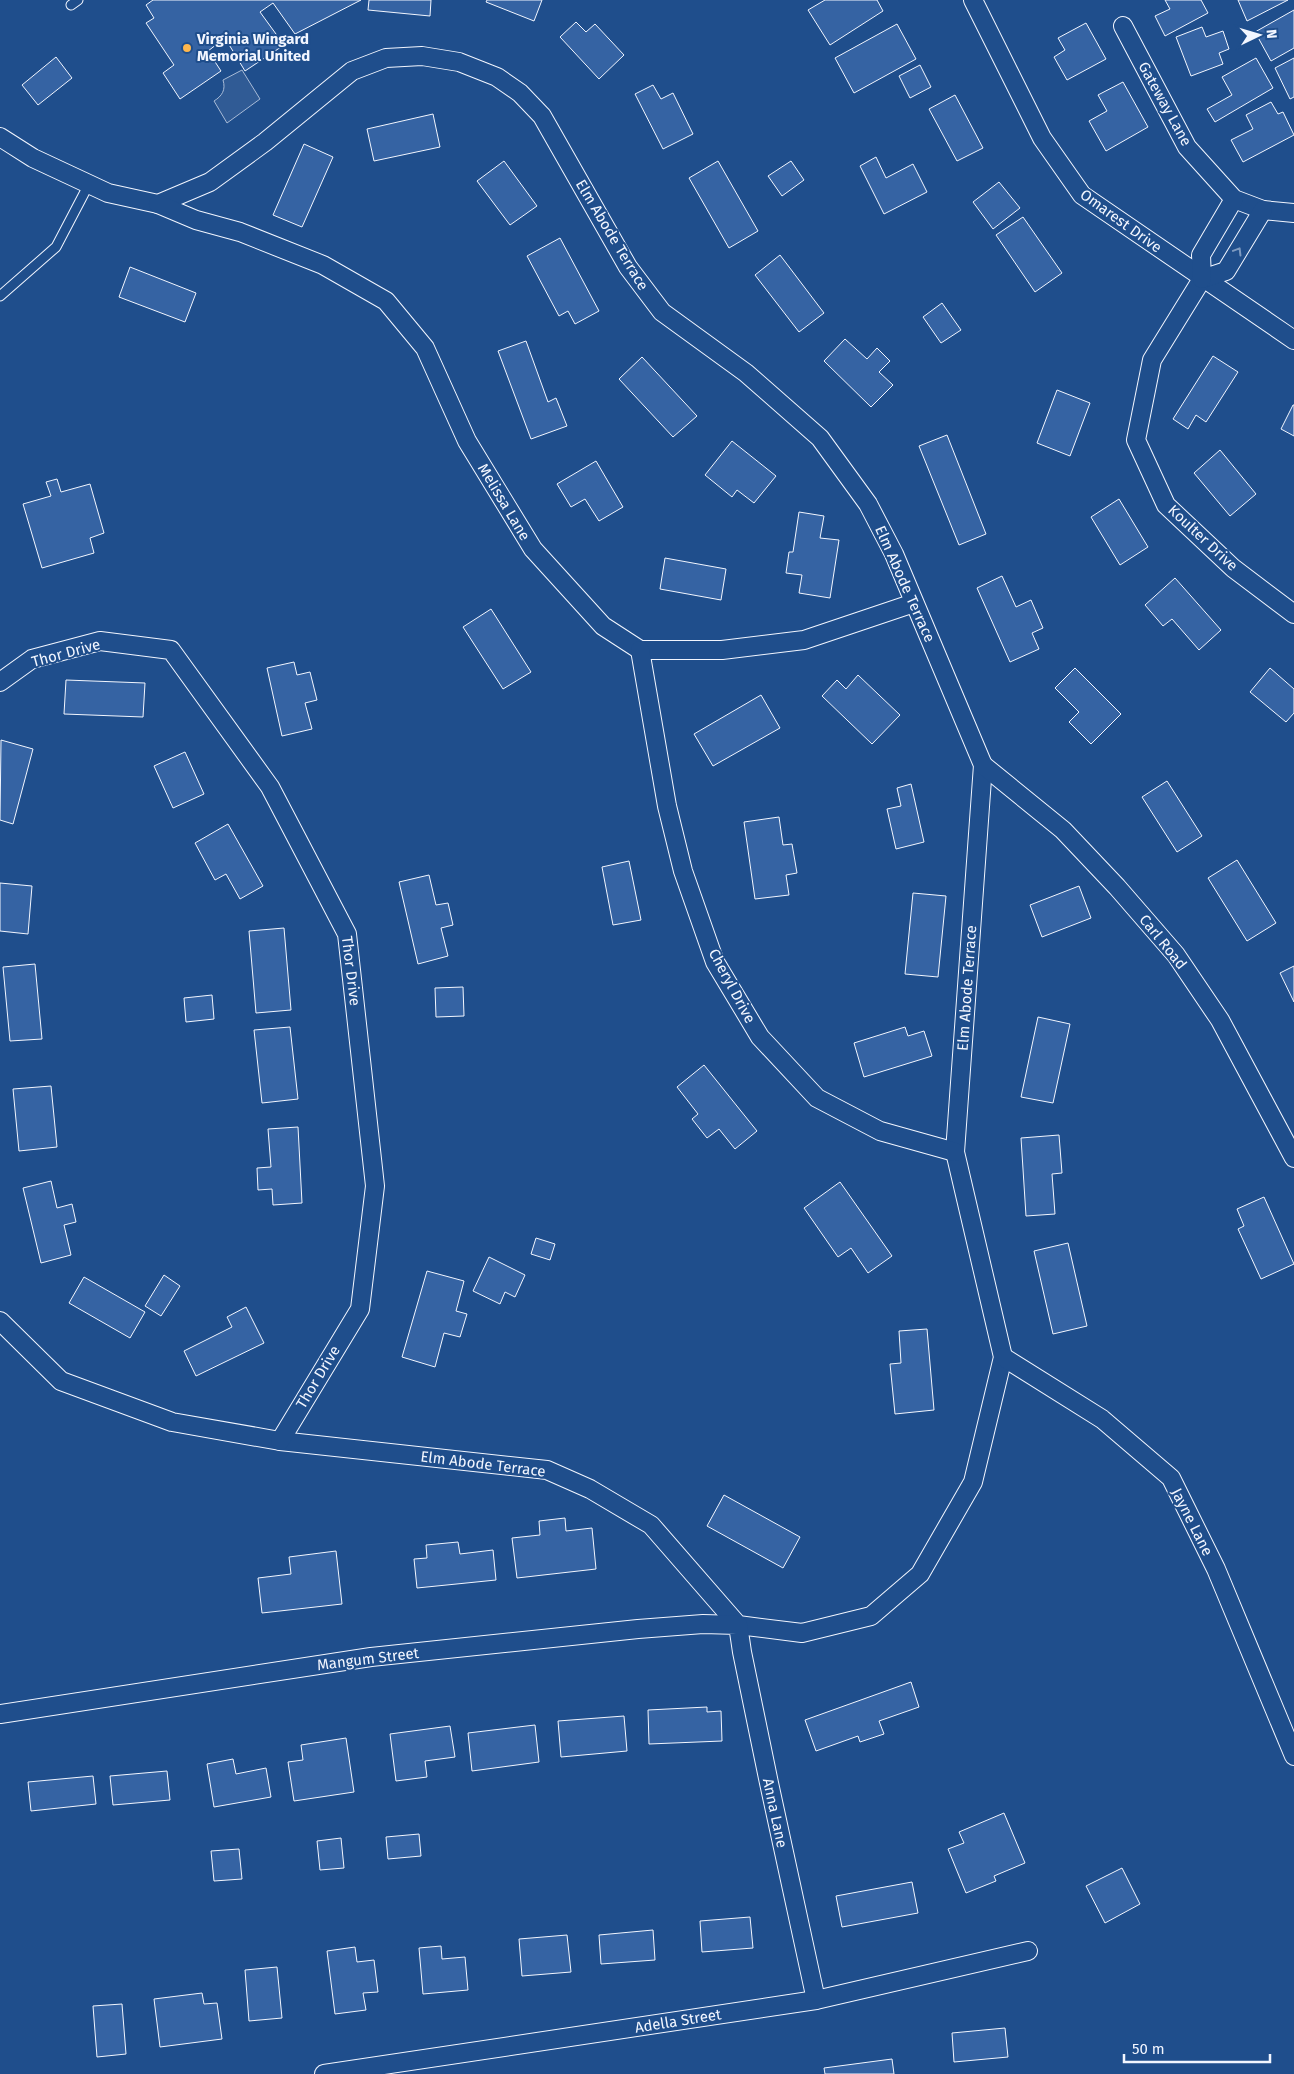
<svg xmlns="http://www.w3.org/2000/svg" width="1294" height="2074" font-family="'Fira Sans',sans-serif">
<rect width="100%" height="100%" fill="#1f4e8c"/>
<path fill="#305b95" stroke="#a8bbd7" d="M242,70L260,99L227,123L214,101C222,96 226,90 223,80Z"/>
<g fill="#3563a3" stroke="#f2f6ff">
<polygon points="153,0 361,0 295,34 273,3 260,12 284,45 245,71 225,38 208,51 221,71 180,99 163,73 174,65 146,23 154,18 146,5"/>
<polygon points="369,0 431,0 430,16 368,10"/>
<polygon points="487,0 542,0 534,21 486,2"/>
<polygon points="825,0 877,0 883,11 830,45 808,10"/>
<polygon points="1165,0 1201,0 1208,13 1165,36 1155,16 1170,9"/>
<polygon points="1238,0 1288,0 1247,21"/>
<polygon points="1294,10 1294,48 1271,61 1255,32"/>
<polygon points="576,22 586,32 595,24 624,55 599,79 560,37"/>
<polygon points="1086,23 1106,59 1067,80 1054,57 1065,50 1058,38"/>
<polygon points="897,24 916,59 854,93 835,58"/>
<polygon points="1202,27 1206,37 1223,31 1229,49 1219,53 1223,64 1191,76 1176,37"/>
<polygon points="56,57 72,78 38,105 22,85"/>
<polygon points="1256,58 1273,88 1215,122 1207,109 1232,95 1222,77"/>
<polygon points="1294,58 1294,97 1290,99 1275,68"/>
<polygon points="920,65 931,87 910,98 899,76"/>
<polygon points="1123,82 1148,127 1106,151 1089,121 1107,111 1098,95"/>
<polygon points="653,85 661,99 673,93 693,134 663,149 635,94"/>
<polygon points="955,95 983,148 957,161 929,109"/>
<polygon points="1271,102 1278,114 1283,112 1294,135 1243,162 1231,140 1253,129 1246,115"/>
<polygon points="433,114 440,147 374,161 367,129"/>
<polygon points="304,144 333,157 302,227 273,215"/>
<polygon points="876,157 886,178 913,164 927,192 884,214 860,166"/>
<polygon points="504,161 537,206 510,225 477,181"/>
<polygon points="718,161 758,231 729,248 689,178"/>
<polygon points="791,161 804,180 782,196 768,176"/>
<polygon points="999,182 1020,208 993,229 973,202"/>
<polygon points="1023,217 1062,273 1035,292 996,235"/>
<polygon points="560,238 599,311 575,324 568,311 559,316 527,256"/>
<polygon points="780,255 824,313 799,332 755,275"/>
<polygon points="130,267 196,293 185,322 119,297"/>
<polygon points="942,303 961,330 941,343 923,317"/>
<polygon points="845,339 867,359 877,348 890,361 879,372 893,385 871,407 824,361"/>
<polygon points="526,341 548,402 556,398 567,426 531,439 498,351"/>
<polygon points="1213,356 1238,372 1206,422 1196,415 1188,429 1173,419"/>
<polygon points="642,357 697,416 673,437 619,379"/>
<polygon points="1057,390 1090,403 1070,456 1037,443"/>
<polygon points="1293,405 1294,405 1294,436 1281,429"/>
<polygon points="947,435 986,534 959,545 919,446"/>
<polygon points="732,441 776,476 754,503 737,490 732,497 705,475"/>
<polygon points="1220,450 1256,494 1230,516 1194,473"/>
<polygon points="596,461 623,507 599,521 585,499 571,507 557,484"/>
<polygon points="57,479 61,492 90,484 104,533 90,538 94,553 42,568 23,504 51,496 46,482"/>
<polygon points="1119,499 1148,547 1120,565 1091,517"/>
<polygon points="799,512 824,516 820,538 839,540 830,598 799,593 802,575 786,573 789,552 793,552"/>
<polygon points="665,558 726,569 721,600 660,589"/>
<polygon points="1002,576 1016,607 1031,600 1043,628 1032,633 1039,649 1010,662 977,588"/>
<polygon points="1175,578 1221,630 1199,650 1172,619 1163,626 1145,605"/>
<polygon points="491,609 531,672 503,689 463,627"/>
<polygon points="294,662 297,675 310,672 317,700 305,703 312,729 282,736 267,668"/>
<polygon points="1075,668 1121,714 1091,744 1069,722 1079,712 1055,688"/>
<polygon points="1270,668 1294,689 1294,713 1286,722 1250,692"/>
<polygon points="858,675 900,715 872,744 822,696 837,680 846,689"/>
<polygon points="66,680 145,683 143,717 64,714"/>
<polygon points="761,695 780,728 713,766 694,734"/>
<polygon points="1,740 33,749 13,824 0,820"/>
<polygon points="185,752 204,794 173,808 154,766"/>
<polygon points="1167,781 1202,836 1177,852 1142,797"/>
<polygon points="911,784 924,842 896,849 887,809 901,806 897,788"/>
<polygon points="779,817 783,845 792,844 797,873 786,875 789,895 755,899 744,822"/>
<polygon points="228,824 263,886 240,899 226,874 215,880 195,843"/>
<polygon points="1237,860 1276,923 1247,941 1208,878"/>
<polygon points="629,861 641,920 613,925 602,867"/>
<polygon points="429,875 436,905 448,903 453,925 441,928 448,956 418,964 399,882"/>
<polygon points="0,883 32,886 28,934 0,931"/>
<polygon points="1079,886 1091,918 1042,937 1030,905"/>
<polygon points="913,893 946,896 938,977 905,974"/>
<polygon points="284,928 291,1010 256,1013 249,931"/>
<polygon points="35,964 42,1039 10,1041 3,967"/>
<polygon points="1294,966 1294,1002 1280,973"/>
<polygon points="463,987 464,1016 436,1017 435,988"/>
<polygon points="212,995 214,1019 186,1022 184,998"/>
<polygon points="1038,1017 1070,1024 1053,1103 1021,1097"/>
<polygon points="290,1027 298,1099 262,1103 254,1030"/>
<polygon points="905,1027 908,1036 924,1031 932,1056 864,1077 854,1043"/>
<polygon points="704,1065 757,1131 735,1149 719,1129 707,1138 692,1119 698,1114 677,1087"/>
<polygon points="51,1086 57,1147 19,1151 13,1089"/>
<polygon points="298,1127 302,1203 273,1205 272,1189 258,1190 257,1168 271,1167 268,1129"/>
<polygon points="1059,1135 1062,1173 1052,1174 1055,1214 1026,1216 1021,1138"/>
<polygon points="51,1181 57,1208 72,1204 76,1222 64,1225 71,1255 41,1263 23,1188"/>
<polygon points="840,1182 892,1256 868,1273 851,1248 838,1257 804,1208"/>
<polygon points="1264,1197 1294,1264 1261,1279 1238,1229 1244,1226 1237,1209"/>
<polygon points="536,1238 555,1244 550,1260 531,1254"/>
<polygon points="1068,1243 1087,1326 1053,1334 1034,1251"/>
<polygon points="489,1257 525,1275 515,1297 505,1292 500,1304 473,1291"/>
<polygon points="427,1271 464,1281 456,1311 467,1314 460,1337 444,1333 435,1367 402,1357"/>
<polygon points="164,1275 180,1286 161,1316 145,1306"/>
<polygon points="84,1277 145,1312 130,1338 69,1303"/>
<polygon points="246,1307 264,1343 196,1376 184,1351 232,1327 227,1317"/>
<polygon points="927,1329 934,1410 895,1414 890,1364 901,1363 899,1331"/>
<polygon points="724,1495 800,1537 783,1568 707,1526"/>
<polygon points="565,1518 566,1531 592,1528 596,1569 517,1578 512,1538 540,1535 539,1521"/>
<polygon points="458,1542 460,1554 493,1550 496,1580 417,1588 414,1559 427,1558 426,1545"/>
<polygon points="336,1551 342,1604 262,1613 258,1578 291,1574 289,1557"/>
<polygon points="911,1682 919,1707 879,1721 884,1734 860,1742 858,1736 816,1751 805,1720"/>
<polygon points="707,1707 707,1712 721,1711 722,1741 649,1744 648,1710"/>
<polygon points="624,1716 627,1751 561,1757 558,1721"/>
<polygon points="535,1725 539,1762 472,1771 468,1733"/>
<polygon points="450,1726 455,1757 425,1761 427,1777 396,1781 390,1734"/>
<polygon points="346,1738 354,1792 294,1801 288,1762 303,1760 301,1745"/>
<polygon points="233,1759 236,1774 266,1768 271,1797 214,1807 207,1764"/>
<polygon points="167,1771 170,1800 113,1805 110,1776"/>
<polygon points="93,1776 96,1804 31,1811 28,1782"/>
<polygon points="1004,1813 1025,1863 994,1876 996,1881 966,1893 948,1849 964,1843 959,1832"/>
<polygon points="419,1834 421,1856 388,1859 386,1837"/>
<polygon points="341,1838 344,1868 320,1870 317,1841"/>
<polygon points="239,1849 242,1879 214,1881 211,1851"/>
<polygon points="1122,1868 1140,1904 1105,1923 1086,1886"/>
<polygon points="912,1882 918,1913 842,1927 836,1896"/>
<polygon points="750,1917 753,1948 702,1952 700,1921"/>
<polygon points="653,1930 655,1960 601,1964 599,1935"/>
<polygon points="567,1935 571,1972 522,1976 519,1939"/>
<polygon points="441,1946 442,1959 465,1957 468,1990 423,1994 419,1948"/>
<polygon points="355,1947 357,1962 374,1960 378,1992 363,1993 366,2010 335,2014 327,1951"/>
<polygon points="277,1967 282,2018 249,2021 245,1970"/>
<polygon points="202,1993 204,2004 217,2003 222,2039 160,2047 154,1999"/>
<polygon points="122,2004 126,2054 97,2057 93,2006"/>
<polygon points="1005,2028 1008,2057 954,2062 952,2033"/>
<polygon points="892,2059 894,2074 825,2074 824,2068"/>
</g>
<g fill="none" stroke-linecap="round" stroke-linejoin="round">
<g stroke="#f2f6ff" stroke-width="11">
<g id="lane">
<polyline points="71,5 78,0"/>
<polyline points="0,296 56,247 89,184"/>
</g>
</g>
<g stroke="#f2f6ff" stroke-width="20">
<g id="street">
<polyline points="973,0 1042,138 1082,195 1294,340"/>
<polyline points="1123,26 1187,147 1234,199 1263,210 1294,213"/>
<polyline points="0,137 33,158 108,193 158,204 210,182 265,142 352,71 386,58 422,56 459,62 497,77 520,93 542,116 628,267 662,312 746,373 820,438 868,504 894,554 983,765 955,1152 1003,1357 973,1482 920,1574 871,1616 802,1633 738,1625 651,1525 590,1489 547,1470 280,1441 172,1422 61,1381 0,1321"/>
<polyline points="158,204 196,220 240,232 323,265 386,301 425,348 467,441 533,549 603,626 640,650 722,650 804,640 914,603"/>
<polyline points="1202,279 1152,360 1136,440 1166,505 1233,568 1294,614"/>
<polyline points="1202,279 1226,271 1263,210"/>
<polyline points="1202,279 1201,255 1234,199"/>
<polyline points="640,650 667,806 683,871 715,962 760,1037 817,1098 880,1131 955,1152"/>
<polyline points="0,682 32,659 100,641 171,650 270,787 347,934 375,1186 360,1309 280,1441"/>
<polyline points="983,765 1063,830 1117,887 1176,955 1220,1020 1294,1158"/>
<polyline points="1003,1357 1102,1419 1171,1478 1216,1569 1294,1756"/>
<polyline points="0,1714 371,1657 638,1629 703,1624 738,1625 742,1652 769,1783 816,2000"/>
<polyline points="324,2074 816,2000 1028,1951"/>
</g>
</g>
<use href="#lane" stroke="#1f4e8c" stroke-width="9"/>
<use href="#street" stroke="#1f4e8c" stroke-width="18"/>
</g>
<defs><path id="oneway-chevron" d="M-2-3.5L2.5 0L-2 3.5" fill="none" stroke-width="1.6" stroke-linecap="round" stroke-linejoin="round" transform="scale(1.25)"/></defs>
<use stroke="#7e9ac0" href="#oneway-chevron" transform="translate(1238 251) rotate(-59)"/>
<circle fill="#ffb74d" stroke="#1f4e8c" stroke-width="2" cx="187" cy="48" r="5"/>
<g text-anchor="middle" dominant-baseline="central" stroke-width="4" stroke-linejoin="round" paint-order="stroke">
<g font-size="15" font-weight="bold" fill="#f2f6ff" stroke="#1f4e8c" text-anchor="start">
<text x="197" y="39">Virginia Wingard<tspan x="197" dy="17">Memorial United</tspan></text>
</g>
<g font-size="15" fill="#f2f6ff" stroke="#1f4e8c">
<text transform="translate(1165 104) rotate(61)">Gateway Lane</text>
<text transform="translate(1121 221) rotate(36)">Omarest Drive</text>
<text transform="translate(612 235) rotate(59)">Elm Abode Terrace</text>
<text transform="translate(504 502) rotate(59)">Melissa Lane</text>
<text transform="translate(1203 538) rotate(43)">Koulter Drive</text>
<text transform="translate(905 584) rotate(66)">Elm Abode Terrace</text>
<text transform="translate(66 653) rotate(-15)">Thor Drive</text>
<text transform="translate(1163 942) rotate(51)">Carl Road</text>
<text transform="translate(351 971) rotate(83)">Thor Drive</text>
<text transform="translate(732 986) rotate(62)">Cheryl Drive</text>
<text transform="translate(967 988) rotate(-86)">Elm Abode Terrace</text>
<text transform="translate(318 1377) rotate(-59)">Thor Drive</text>
<text transform="translate(483 1464) rotate(7)">Elm Abode Terrace</text>
<text transform="translate(1192 1522) rotate(63)">Jayne Lane</text>
<text transform="translate(368 1659) rotate(-7)">Mangum Street</text>
<text transform="translate(775 1813) rotate(78)">Anna Lane</text>
<text transform="translate(678 2021) rotate(-9)">Adella Street</text>
</g>
</g>
<g transform="translate(1259 35) rotate(85)" stroke="#1f4e8c" stroke-width="4" paint-order="stroke">
<path d="M0-4L9 19L0 12L-9 19Z" fill="#f2f6ff"/>
<text y="-8" font-size="14" font-weight="bold" text-anchor="middle" fill="#f2f6ff">N</text>
</g>
<path d="M1124 2054v8h146v-8" fill="none" stroke="#f2f6ff" stroke-width="2.5"/>
<text x="1132" y="2054" font-size="15" fill="#f2f6ff" stroke="#1f4e8c" stroke-width="4" paint-order="stroke">50 m</text>
</svg>
